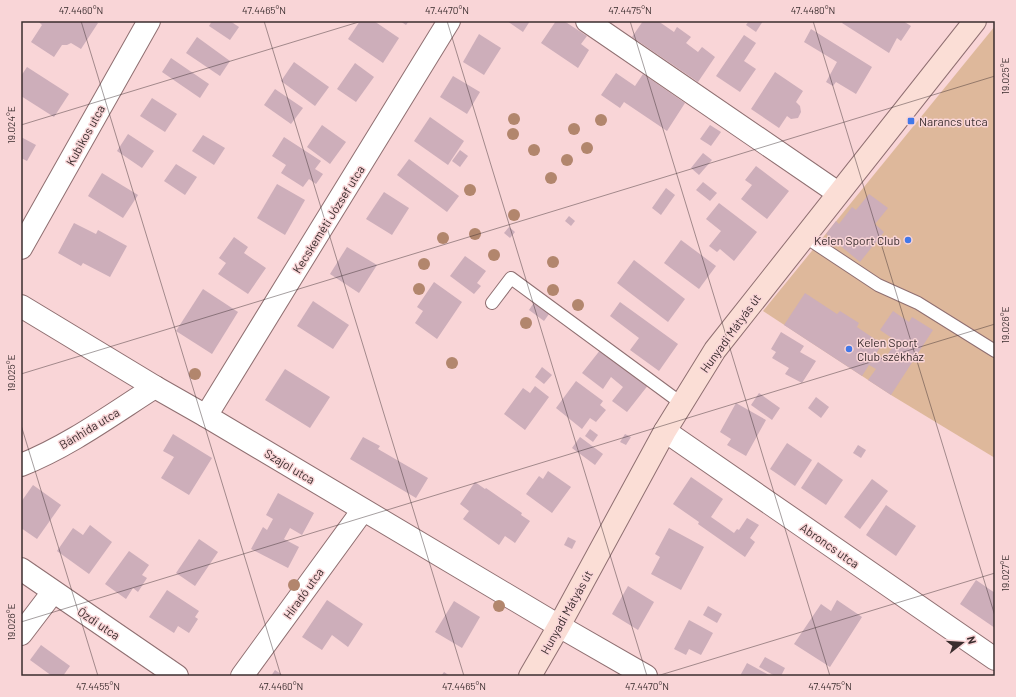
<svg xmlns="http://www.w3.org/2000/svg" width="1016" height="697" font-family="Barlow,sans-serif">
<rect width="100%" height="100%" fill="#f9d5d7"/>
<polygon fill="#deb89b" points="995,26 995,458 891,395 763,311"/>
<g fill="#cdaeba">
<polygon points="40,21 95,21 98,23 81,49 71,43 67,45 62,45 54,57 31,42 42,25 39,22"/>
<polygon points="212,21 230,21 239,27 230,40 209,26"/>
<polygon points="360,21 374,21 399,38 383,63 348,39"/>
<polygon points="400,21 409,21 406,25"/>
<polygon points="507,21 530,21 523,32"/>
<polygon points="556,21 564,21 587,36 581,44 589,50 578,68 541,43"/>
<polygon points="643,21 658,21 674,32 677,27 691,37 686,43 698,52 702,47 715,57 698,82 632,37"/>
<polygon points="749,21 763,21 756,32 746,25"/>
<polygon points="843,21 903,21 911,26 901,41 897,38 889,53 842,23"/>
<polygon points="811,29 872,67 856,94 836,82 833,86 826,82 837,62 804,42"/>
<polygon points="479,34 501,48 484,75 463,62"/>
<polygon points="744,35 756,43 744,61 756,69 740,92 716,76"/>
<polygon points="197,37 230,61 220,76 186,53"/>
<polygon points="171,58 209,84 200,98 162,72"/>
<polygon points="294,62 329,87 315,106 281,81"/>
<polygon points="355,63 374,77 356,102 337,89"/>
<polygon points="27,67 69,94 54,117 21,96 21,76"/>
<polygon points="775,72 803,91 796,102 800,106 801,112 798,118 791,119 787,116 779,128 751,109"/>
<polygon points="616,73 635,86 643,74 685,103 667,131 624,102 620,108 601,95"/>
<polygon points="453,76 480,92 467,114 440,97"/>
<polygon points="275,89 303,108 291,124 264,105"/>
<polygon points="152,98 177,114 165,132 140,116"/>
<polygon points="430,117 464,141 448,165 414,141"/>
<polygon points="322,125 346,142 330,164 307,147"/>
<polygon points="710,125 721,132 711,146 700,139"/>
<polygon points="128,134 154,151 142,168 117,151"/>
<polygon points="203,135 225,148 214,165 192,151"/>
<polygon points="21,137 36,145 27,161 21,158"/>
<polygon points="284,137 321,161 315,169 323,174 316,184 309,179 303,187 281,173 286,165 272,156"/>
<polygon points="460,150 468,156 460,167 452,161"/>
<polygon points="703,153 712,160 699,175 691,168"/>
<polygon points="409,159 459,196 447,212 397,175"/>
<polygon points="176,164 197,177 185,195 164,181"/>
<polygon points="756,166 789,191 767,219 741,199 752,185 745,180"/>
<polygon points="102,173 138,195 123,218 88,196"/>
<polygon points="703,182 717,193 710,201 696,190"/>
<polygon points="277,184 305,200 285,235 257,218"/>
<polygon points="666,188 675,195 661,215 652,208"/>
<polygon points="384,192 409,208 392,235 366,219"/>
<polygon points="869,194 888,208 875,224 884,232 860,262 826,234 836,221 839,224 852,207 856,210"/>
<polygon points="719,203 757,232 734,261 720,249 717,252 709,246 721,231 706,219"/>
<polygon points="569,216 575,221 571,226 565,221"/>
<polygon points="74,223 96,234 98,230 127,246 110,277 83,263 81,266 58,253"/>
<polygon points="509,227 515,232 510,238 504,233"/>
<polygon points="234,237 248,247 244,253 266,268 248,294 218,274 226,263 219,258"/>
<polygon points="681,240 716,266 699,289 664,263"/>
<polygon points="347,247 377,265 359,293 330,274"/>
<polygon points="465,256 486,271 477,283 481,286 474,294 450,276"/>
<polygon points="634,260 685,299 668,322 617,283"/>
<polygon points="434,282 462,302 437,339 415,323 423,311 417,307"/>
<polygon points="203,289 238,312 212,354 176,331"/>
<polygon points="805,293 837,314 840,311 859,323 857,327 882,344 876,354 885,359 896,341 880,330 893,311 909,322 912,317 933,330 891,395 868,380 876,369 869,365 862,376 784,325"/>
<polygon points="313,301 349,325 333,349 297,326"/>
<polygon points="535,301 539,304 538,306 549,314 544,321 529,310"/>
<polygon points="620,302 678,344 659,371 630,350 639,338 610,316"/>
<polygon points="781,332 804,346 800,352 816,361 802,383 785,374 789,368 772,358 776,352 771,349"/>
<polygon points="601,349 649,384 627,412 612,401 623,387 611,377 603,389 582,373"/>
<polygon points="542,367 552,375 544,384 535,377"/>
<polygon points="285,369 330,397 310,428 265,400"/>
<polygon points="576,381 603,401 600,405 606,410 596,422 590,418 582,429 556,408"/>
<polygon points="535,386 549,397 525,430 504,414 523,388 530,393"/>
<polygon points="759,393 780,408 772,420 751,405"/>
<polygon points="816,397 829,407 821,418 808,408"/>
<polygon points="736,403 766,420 746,456 727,445 731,439 720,432"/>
<polygon points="590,429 598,435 593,442 585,436"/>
<polygon points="173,434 212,458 189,495 161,478 174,457 163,451"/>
<polygon points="625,434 631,437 626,445 620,442"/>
<polygon points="363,437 380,446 378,449 428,478 416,498 350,459"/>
<polygon points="580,437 603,454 595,465 572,448"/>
<polygon points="787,443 812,460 795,486 770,469"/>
<polygon points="858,445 866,450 861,458 853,453"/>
<polygon points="818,462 843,480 826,505 801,488"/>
<polygon points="548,471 571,487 552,513 526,494 539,476 543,479"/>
<polygon points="691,477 723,499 711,517 734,533 737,529 739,530 747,518 759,525 750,538 755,542 745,557 698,524 699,522 673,504"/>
<polygon points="872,479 888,491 860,529 844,517"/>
<polygon points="475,482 485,489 486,488 522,513 521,515 530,521 515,543 505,536 499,545 463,519 469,511 460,504"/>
<polygon points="33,485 61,505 37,539 21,528 21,502"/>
<polygon points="278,493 314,513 302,535 290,528 284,539 299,547 288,568 251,549 263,527 267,530 273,519 266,515"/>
<polygon points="886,505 916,526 896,556 866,535"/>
<polygon points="90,525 112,542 89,574 57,551 73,528 83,535"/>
<polygon points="669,528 704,547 681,590 651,574 660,557 655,554"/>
<polygon points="568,537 576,541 572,549 564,545"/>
<polygon points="199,539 218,552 195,586 176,573"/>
<polygon points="129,551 149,565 142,575 147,578 138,592 133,588 126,599 105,584"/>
<polygon points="976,580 995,593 995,628 960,604"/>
<polygon points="628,586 654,602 638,630 612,614"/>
<polygon points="167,590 199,611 195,617 198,619 189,633 178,626 174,633 149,617"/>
<polygon points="327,600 363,624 348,647 332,635 322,650 302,637"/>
<polygon points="837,600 862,617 830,667 794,644 821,604 831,611"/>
<polygon points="454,601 480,617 462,648 435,632"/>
<polygon points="708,606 722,614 717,623 703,615"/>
<polygon points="689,620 713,633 701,655 689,649 686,655 674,649"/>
<polygon points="41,645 70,666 63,676 52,676 30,660"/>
<polygon points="765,657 785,668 781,676 775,676 759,667"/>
<polygon points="747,663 771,676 740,676"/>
<polygon points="275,670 284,676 271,676"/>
<polygon points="444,672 450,676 441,676"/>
</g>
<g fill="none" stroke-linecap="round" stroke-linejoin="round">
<g stroke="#8f6f71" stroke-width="14">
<g id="lane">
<polyline points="804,236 878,285 918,303 995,351"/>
<polyline points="492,303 511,278 681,403"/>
</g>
</g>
<g stroke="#8f6f71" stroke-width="24">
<g id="street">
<polyline points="587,21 838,193"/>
<polyline points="21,248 149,21"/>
<polyline points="21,306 155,387 206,416 559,626 646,676"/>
<polyline points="206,416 449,21"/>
<polyline points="665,431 995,659"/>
<path d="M21,465C69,446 111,415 155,387"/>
<polyline points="21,569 177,676"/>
<polyline points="21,634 53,592"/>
<polyline points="242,676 363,510"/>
</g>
</g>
<g stroke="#8f6f71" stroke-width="24">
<polyline id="secondary" points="530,676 559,626 665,431 715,350 975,21"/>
</g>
<use href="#lane" stroke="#fff" stroke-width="12"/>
<use href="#street" stroke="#fff" stroke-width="22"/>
<use href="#secondary" stroke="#fbded6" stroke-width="22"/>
</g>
<g fill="#b2866d">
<circle cx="514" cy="119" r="6"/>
<circle cx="601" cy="120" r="6"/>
<circle cx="574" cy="129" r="6"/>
<circle cx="513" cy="134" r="6"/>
<circle cx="587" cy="148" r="6"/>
<circle cx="534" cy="150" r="6"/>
<circle cx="567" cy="160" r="6"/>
<circle cx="551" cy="178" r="6"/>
<circle cx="470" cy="190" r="6"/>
<circle cx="514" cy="215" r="6"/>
<circle cx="475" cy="234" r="6"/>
<circle cx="443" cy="238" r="6"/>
<circle cx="494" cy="255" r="6"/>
<circle cx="553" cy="262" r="6"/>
<circle cx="424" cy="264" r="6"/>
<circle cx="419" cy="289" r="6"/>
<circle cx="553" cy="290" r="6"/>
<circle cx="578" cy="305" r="6"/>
<circle cx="526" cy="323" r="6"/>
<circle cx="452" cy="363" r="6"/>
<circle cx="195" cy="374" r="6"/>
<circle cx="294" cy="585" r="6"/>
<circle cx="499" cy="606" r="6"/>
</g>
<path fill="none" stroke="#3a2d2e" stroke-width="1" stroke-opacity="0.45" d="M81,21L281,676M264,21L464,676M447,21L647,676M630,21L830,676M813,21L995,616M21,125L362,21M21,374L995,76M21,425L98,676M21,622L995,324M657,676L995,573"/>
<g fill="#4278e9" stroke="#f9d5d7" stroke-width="1.5">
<rect x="907" y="117" width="8" height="8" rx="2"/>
<circle cx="908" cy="240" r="4"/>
<circle cx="849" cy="349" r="4"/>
</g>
<g text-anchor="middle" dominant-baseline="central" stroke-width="3" stroke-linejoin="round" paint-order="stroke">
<g font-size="12" fill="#3a2d2e" stroke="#f9d5d7" text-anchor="start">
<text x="919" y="121">Narancs utca</text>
<text x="900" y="240" text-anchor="end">Kelen Sport Club</text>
<text x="857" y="342">Kelen Sport<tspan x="857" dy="14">Club székház</tspan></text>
</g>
<g font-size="12" fill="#3a2d2e" stroke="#f9d5d7">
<text transform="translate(85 135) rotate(-61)">Kubikos utca</text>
<text transform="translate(328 219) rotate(-58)">Kecskeméti József utca</text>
<text transform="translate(730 333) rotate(-54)">Hunyadi Mátyás út</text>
<text transform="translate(89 428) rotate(-31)">Bánhida utca</text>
<text transform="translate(290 466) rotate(31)">Szajol utca</text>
<text transform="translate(830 545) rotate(35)">Abroncs utca</text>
<text transform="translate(303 593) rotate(-54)">Híradó utca</text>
<text transform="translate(566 612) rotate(-61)">Hunyadi Mátyás út</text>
<text transform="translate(99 623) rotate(34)">Ózdi utca</text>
</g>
</g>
<rect width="1016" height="697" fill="none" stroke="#f9d5d7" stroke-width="44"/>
<g transform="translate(962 643) rotate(73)" stroke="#f9d5d7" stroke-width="3" paint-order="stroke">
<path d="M0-3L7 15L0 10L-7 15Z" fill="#3a2d2e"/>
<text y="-6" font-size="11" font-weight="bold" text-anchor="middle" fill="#3a2d2e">N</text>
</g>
<rect x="22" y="22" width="972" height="653" fill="none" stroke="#3a2d2e" stroke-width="1.5"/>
<g font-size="10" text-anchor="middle" fill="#3a2d2e">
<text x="81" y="14">47.4460°N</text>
<text x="264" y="14">47.4465°N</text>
<text x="447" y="14">47.4470°N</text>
<text x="630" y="14">47.4475°N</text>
<text x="813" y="14">47.4480°N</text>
<text transform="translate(1005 76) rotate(-90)" y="4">19.025°E</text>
<text transform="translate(11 125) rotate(-90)" y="4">19.024°E</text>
<text transform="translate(1005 325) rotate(-90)" y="4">19.026°E</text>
<text transform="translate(11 373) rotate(-90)" y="4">19.025°E</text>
<text transform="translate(1005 573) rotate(-90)" y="4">19.027°E</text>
<text transform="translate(11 622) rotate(-90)" y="4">19.026°E</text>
<text x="98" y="690">47.4455°N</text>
<text x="281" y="690">47.4460°N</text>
<text x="464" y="690">47.4465°N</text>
<text x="647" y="690">47.4470°N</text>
<text x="830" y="690">47.4475°N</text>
</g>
</svg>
